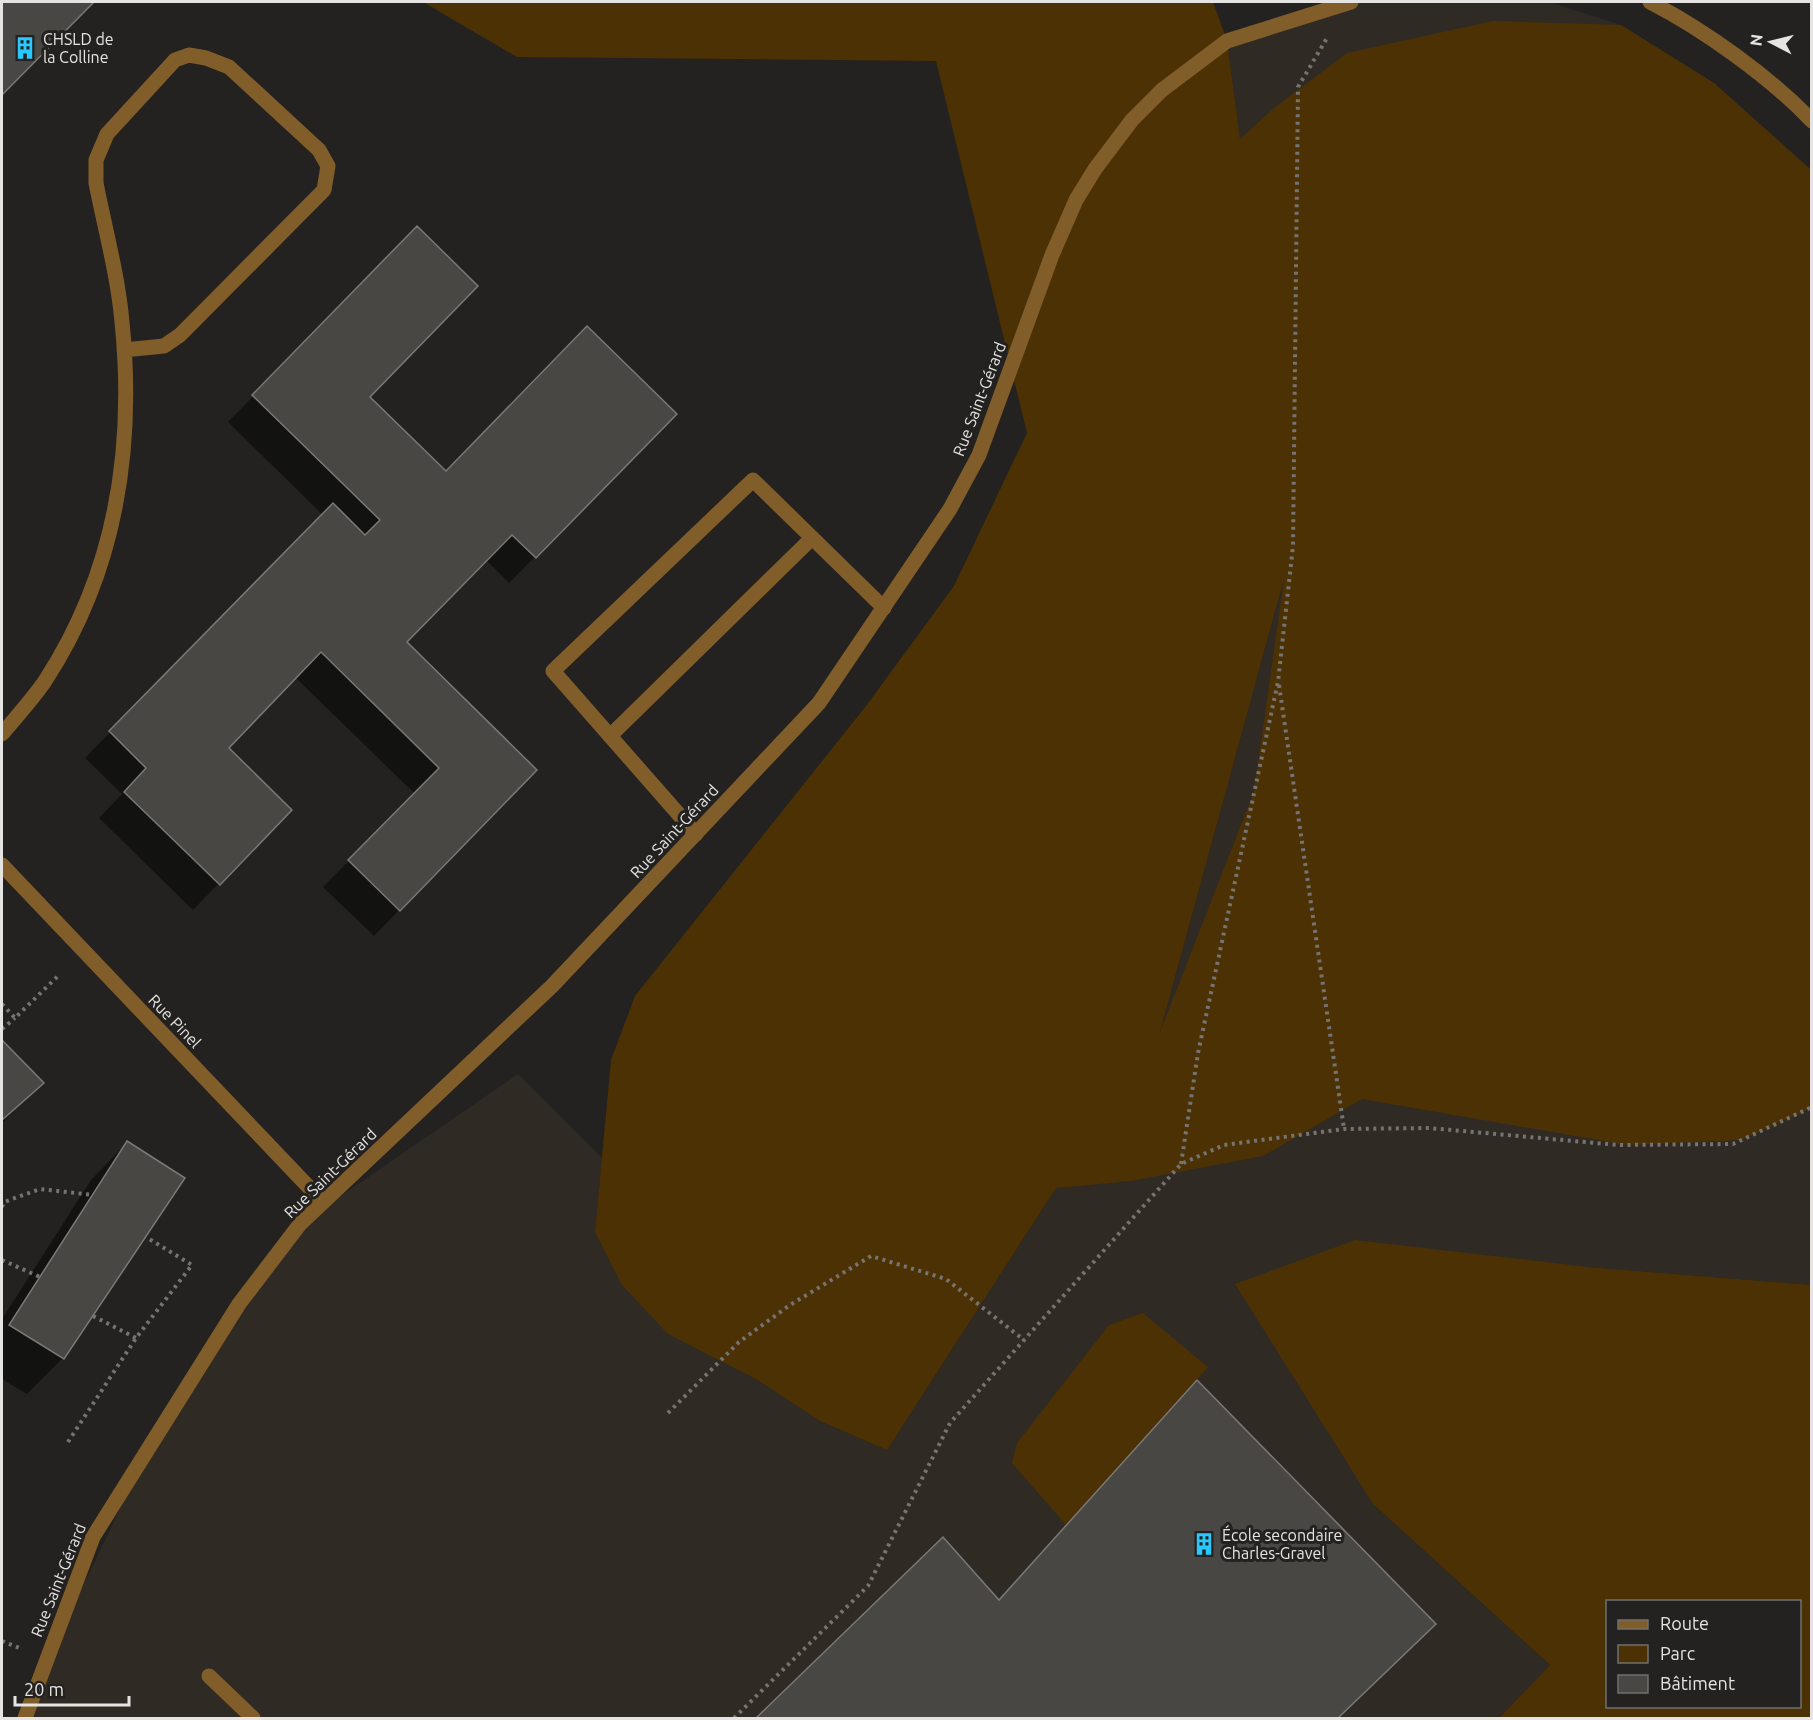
<svg xmlns="http://www.w3.org/2000/svg" width="1813" height="1720" font-family="Ubuntu,sans-serif">
<rect width="100%" height="100%" fill="#232220"/>
<polygon fill="#302a24" points="1353,2 1549,2 1621,25 1714,83 1811,169 1811,1285 1588,1267 1373,1504 1550,1665 1499,1718 31,1718 49,1657 155,1436 300,1224 518,1074 602,1158 595,1232 756,1379 820,1421 887,1450 1056,1188 1158,1039 1293,546 1227,41"/>
<g fill="#4c3104" fill-rule="evenodd">
<path d="M423,2H1213L1227,41L1240,139L1274,108L1347,53L1493,21L1621,25L1714,83L1811,170V1108L1742,1140L1627,1145L1362,1099L1263,1156L1131,1181L1056,1188L887,1450L820,1421L756,1379L668,1334L622,1285L595,1232L611,1060L635,996L866,706L954,586L1027,433L936,61L517,57ZM1284,579L1254,792L1160,1032Z"/>
<path d="M1355,1240L1588,1267L1811,1285V1718H1499L1550,1665L1373,1504L1235,1284ZM1608,1602H1800V1706H1608Z"/>
<polygon points="1143,1313 1208,1367 1066,1525 1012,1463 1017,1443 1109,1325"/>
</g>
<g fill="#0007">
<polygon points="2,2 92,2 2,92"/>
<polygon points="391,254 368,397 445,473 675,414 509,583 486,560 405,642 535,770 399,910 374,936 323,887 415,794 295,677 227,748 290,810 193,910 99,818 122,794 85,758 323,515 228,422"/>
<polygon points="2,1042 41,1083 2,1123"/>
<polygon points="127,1143 63,1358 27,1394 2,1379 2,1319 91,1180"/>
<polygon points="943,1539 998,1601 1415,1643 1336,1718 758,1718"/>
</g>
<g fill="#484744" stroke="#7b7976" stroke-width="1.5">
<polygon points="2,2 94,2 2,95"/>
<polygon points="417,226 478,286 370,397 446,471 587,326 677,414 536,558 512,535 407,642 537,770 400,911 348,860 439,768 321,652 229,748 292,810 220,885 124,792 146,768 109,731 333,503 365,535 380,520 252,395"/>
<polygon points="2,1040 44,1083 2,1120"/>
<polygon points="127,1141 185,1178 64,1359 9,1325"/>
<polygon points="1197,1380 1436,1624 1338,1718 756,1718 943,1537 999,1600"/>
</g>
<g fill="none" stroke-linecap="round" stroke-linejoin="round">
<g stroke="#757472" stroke-width="4" stroke-dasharray="3 4.5" stroke-linecap="butt">
<polyline points="1279,685 1344,1129"/>
<polyline points="2,1004 15,1018 58,976"/>
<polyline points="2,1029 15,1018"/>
<polyline points="1181,1164 1198,1053 1278,682 1293,546 1298,87 1327,38"/>
<polyline points="2,1207 4,1202 40,1189 93,1195"/>
<polyline points="2,1260 40,1277"/>
<polyline points="93,1316 136,1338"/>
<polyline points="668,1413 739,1342 790,1305 871,1256 946,1279 1024,1340"/>
<polyline points="68,1442 136,1338 192,1265 146,1237"/>
<polyline points="2,1641 22,1649"/>
<polyline points="734,1718 868,1586 950,1423 1181,1164 1224,1145 1344,1129 1429,1128 1618,1145 1733,1144 1812,1107"/>
</g>
<g stroke="#815d29" stroke-width="15">
<path d="M2,734C16,717 32,700 45,681C116,572 135,450 122,322C118,276 105,229 96,183V160L107,134L175,60L189,55L206,58L229,67L319,150L328,166L324,190L180,335L164,346L124,350"/>
<polyline points="610,736 812,538"/>
<polyline points="696,834 553,671 753,480 884,608"/>
<polyline points="209,1676 253,1718"/>
</g>
<g stroke="#815d29" stroke-width="15">
<path d="M1650,2C1703,29 1770,77 1812,121"/>
<polyline points="2,865 323,1202"/>
<polyline points="25,1718 93,1537 239,1304 300,1224 552,986 819,703 950,509 979,455 1052,255 1076,200 1095,169 1132,120 1162,90 1227,41 1351,2"/>
</g>
</g>
<defs>
<g id="building-bare" transform="scale(1.8)"><path d="M-4-6H4V6H1V3H-1V6H-4ZM-2.5-4.3h1.7v1.8h-1.7ZM.8-4.3h1.7v1.8H.8ZM-2.5-1h1.7V.8h-1.7ZM.8-1h1.7V.8H.8Z" fill="#29c8ff" stroke="#232220" stroke-width="2.5" paint-order="stroke"/></g>
</defs>
<g fill-rule="evenodd">
<use href="#building-bare" x="25" y="48"/>
<use href="#building-bare" x="1204" y="1544"/>
</g>
<g text-anchor="middle" dominant-baseline="central" stroke-width="6" stroke-linejoin="round" paint-order="stroke">
<g font-size="16" fill="#e5e4e2" stroke="#232220" text-anchor="start">
<text x="43" y="39">CHSLD de<tspan x="43" dy="18">la Colline</tspan></text>
<text x="1222" y="1535">École secondaire<tspan x="1222" dy="18">Charles-Gravel</tspan></text>
</g>
<g font-size="16" fill="#e5e4e2" stroke="#232220">
<text transform="translate(979 399) rotate(-69)">Rue Saint-Gérard</text>
<text transform="translate(674 831) rotate(-47)">Rue Saint-Gérard</text>
<text transform="translate(175 1021) rotate(46)">Rue Pinel</text>
<text transform="translate(330 1173) rotate(-44)">Rue Saint-Gérard</text>
<text transform="translate(58 1580) rotate(-68)">Rue Saint-Gérard</text>
</g>
</g>
<rect width="1813" height="1720" fill="none" stroke="#e5e4e2" stroke-width="6"/>
<rect x="1606" y="1600" width="195" height="108" fill="#232220" stroke="#71706e" stroke-width="1.5"/>
<rect x="1618" y="1620" width="30" height="9" fill="#815d29" stroke="#71706e" stroke-width="1.5"/>
<text x="1660" y="1630" font-size="18" fill="#e5e4e2">Route</text>
<rect x="1618" y="1645" width="30" height="18" fill="#4c3104" stroke="#71706e" stroke-width="1.5"/>
<text x="1660" y="1660" font-size="18" fill="#e5e4e2">Parc</text>
<rect x="1618" y="1675" width="30" height="18" fill="#484744" stroke="#71706e" stroke-width="1.5"/>
<text x="1660" y="1690" font-size="18" fill="#e5e4e2">Bâtiment</text>
<g transform="translate(1771 42) rotate(277)" stroke="#232220" stroke-width="4.5" paint-order="stroke">
<path d="M0-4.5L10 22L0 15L-10 22Z" fill="#e5e4e2"/>
<text y="-9" font-size="16" font-weight="bold" text-anchor="middle" fill="#e5e4e2">N</text>
</g>
<path d="M15 1696v9h114v-9" fill="none" stroke="#e5e4e2" stroke-width="3"/>
<text x="24" y="1696" font-size="18" fill="#e5e4e2" stroke="#232220" stroke-width="4.5" paint-order="stroke">20 m</text>
</svg>
